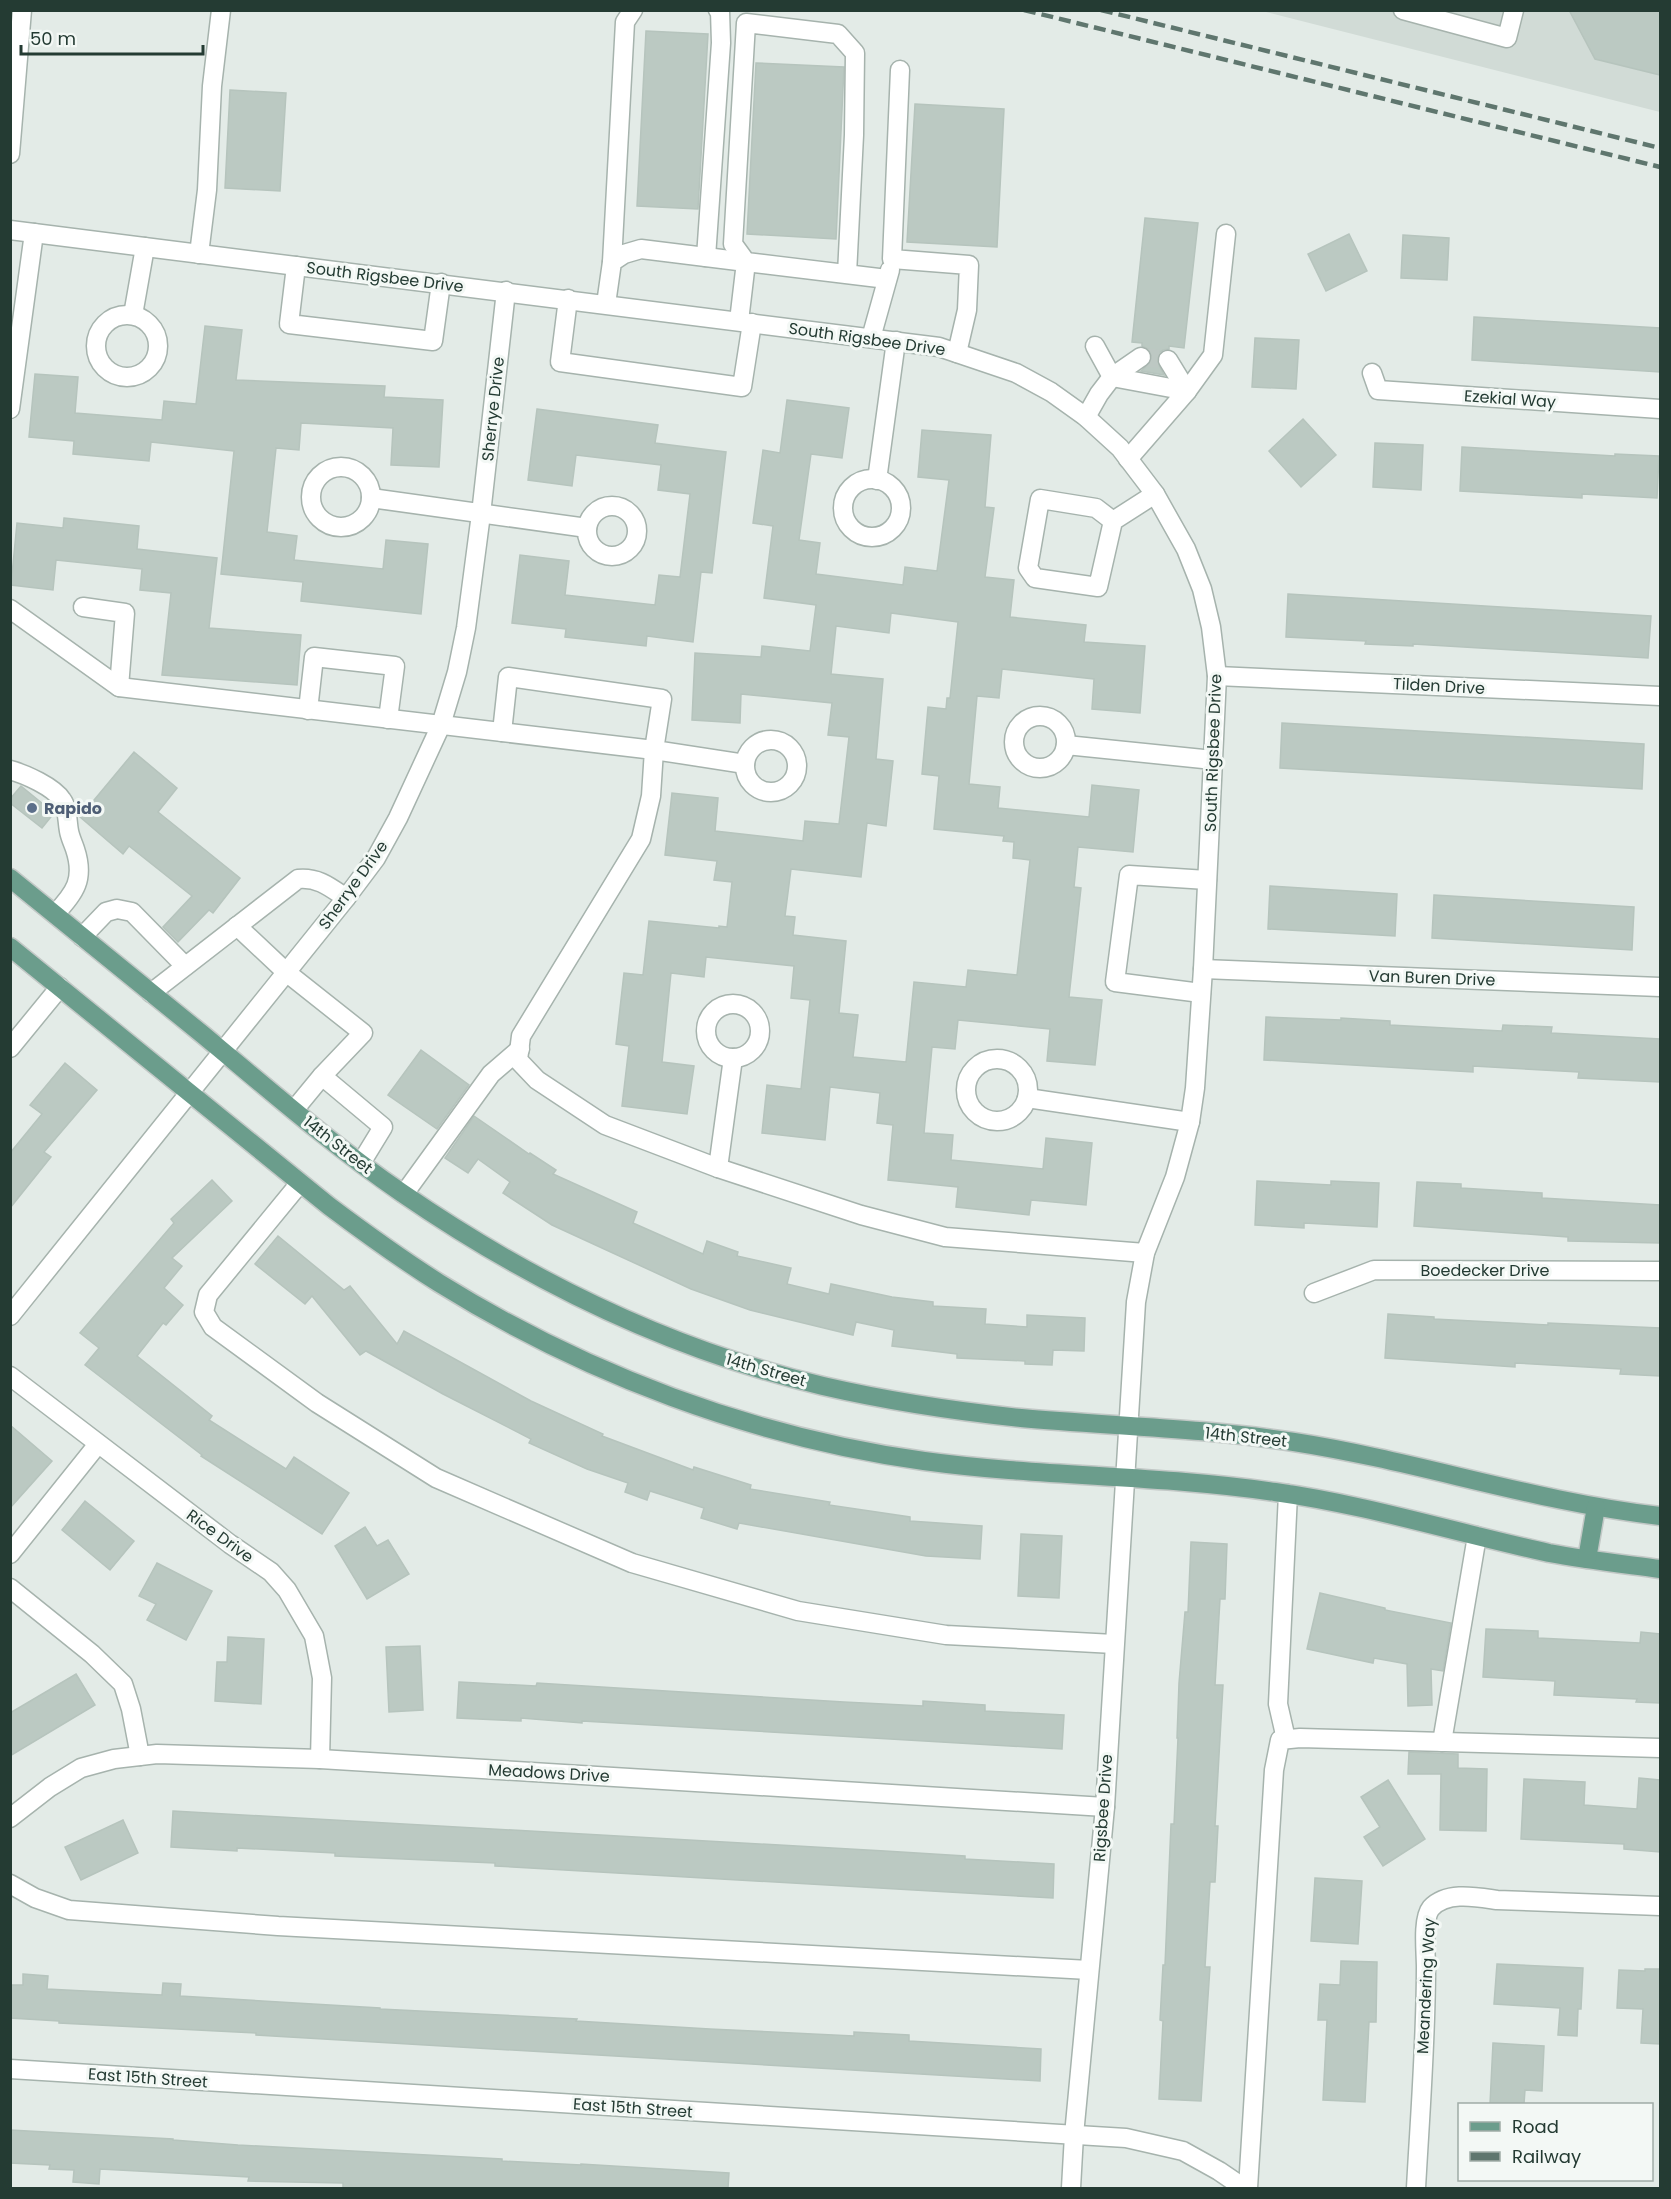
<svg xmlns="http://www.w3.org/2000/svg" width="1671" height="2199" font-family="Poppins,sans-serif">
<rect width="100%" height="100%" fill="#e3ebe7"/>
<polygon fill="#d1dbd6" points="1262,11 1660,11 1660,112"/>
<g fill="#bbc9c2" stroke="#b6c4bd" stroke-width="1.5" fill-rule="evenodd">
<polygon points="1569,10 1660,10 1660,75 1595,59"/>
<polygon points="646,31 708,34 698,209 637,206"/>
<polygon points="756,63 844,67 836,239 747,234"/>
<polygon points="230,90 286,93 280,191 225,188"/>
<polygon points="915,104 1004,109 997,247 907,242"/>
<polygon points="1145,218 1198,223 1184,348 1169,346 1169,349 1163,350 1158,354 1157,361 1164,375 1141,371 1151,362 1152,356 1150,350 1142,346 1142,343 1132,342"/>
<polygon points="1349,234 1367,271 1326,291 1308,254"/>
<polygon points="1403,235 1449,238 1447,280 1401,278"/>
<polygon points="1474,317 1660,328 1660,372 1472,360"/>
<polygon points="205,326 242,330 236,380 385,386 384,397 443,400 439,467 391,465 393,428 301,423 299,450 276,448 267,532 297,536 294,560 383,569 386,540 428,544 421,614 301,601 303,582 221,574 234,451 151,442 149,461 73,454 74,441 29,437 35,374 78,377 75,413 162,420 164,401 196,404"/>
<polygon points="1255,338 1299,340 1296,389 1252,387"/>
<path d="M787,400L849,408L842,458L811,454L799,540L820,543L816,574L903,585L905,567L937,571L949,480L918,477L922,430L991,435L985,507L994,508L985,577L1014,580L1010,617L1086,625L1084,642L1145,646L1140,713L1092,709L1094,679L1002,669L999,698L977,696L969,784L1000,787L998,808L1089,817L1092,785L1139,790L1133,852L1078,847L1074,887L1081,888L1069,997L1102,1000L1095,1065L1047,1061L1050,1029L958,1020L955,1049L932,1047L924,1133L953,1135L951,1160L1043,1169L1046,1138L1092,1143L1086,1205L1031,1200L1029,1215L956,1207L958,1187L888,1180L893,1125L877,1123L880,1093L830,1087L825,1140L762,1133L767,1085L801,1089L810,1000L791,998L794,966L706,957L704,977L671,973L662,1062L694,1066L687,1114L622,1106L629,1046L616,1044L624,973L643,975L649,921L719,928V926L727,927L732,882L714,880L717,861L665,855L672,793L718,798L715,831L803,841L805,821L839,824L849,737L828,735L832,703L741,694L740,723L692,720L695,653L761,657L762,646L810,651L816,605L764,598L773,526L753,523L763,450L780,453ZM891,613L958,622L950,698H947L946,709L928,707L922,774L939,776L934,829L1004,836L1003,841L1014,842L1013,858L1030,860L1017,975L968,970L966,987L914,982L906,1062L853,1057L858,1015L839,1013L846,941L793,935L795,917L785,916L791,869L861,877L867,823L886,826L893,761L876,759L883,679L831,674L836,626L889,633Z"/>
<polygon points="537,409 658,425 655,443 726,452 712,573 701,572 693,642 647,636 646,646 565,637 566,629 512,623 520,555 569,561 565,595 655,605 659,575 680,577 690,494 658,490 661,465 576,455 572,486 528,480"/>
<polygon points="1303,419 1336,455 1301,487 1269,451"/>
<polygon points="1375,443 1423,445 1421,490 1373,487"/>
<polygon points="1462,447 1615,456 1615,454 1659,456 1657,498 1582,494 1582,498 1460,491"/>
<polygon points="64,518 139,526 137,549 217,558 209,628 301,635 297,685 162,675 171,593 140,590 142,569 56,560 53,590 11,585 17,523 63,528"/>
<polygon points="1288,594 1651,616 1648,658 1413,644 1413,646 1365,644 1366,641 1286,637"/>
<polygon points="1282,723 1644,744 1642,789 1280,768"/>
<polygon points="134,752 177,788 158,812 240,878 213,913 209,910 178,942 163,927 192,896 129,846 123,854 80,817"/>
<polygon points="21,786 54,813 42,828 10,803 10,799"/>
<polygon points="1270,886 1397,894 1395,936 1268,929"/>
<polygon points="1434,895 1634,907 1632,950 1432,938"/>
<polygon points="1266,1017 1341,1020 1341,1018 1390,1021 1390,1025 1502,1031 1503,1025 1552,1027 1551,1033 1660,1039 1660,1082 1578,1078 1579,1072 1473,1066 1473,1072 1264,1060"/>
<polygon points="421,1050 469,1085 437,1129 388,1095"/>
<polygon points="65,1063 97,1090 44,1152 51,1157 10,1208 10,1153 42,1114 30,1105"/>
<polygon points="474,1116 529,1154 530,1153 556,1170 553,1174 637,1212 633,1223 703,1254 707,1241 738,1252 737,1256 791,1268 787,1284 829,1294 831,1284 892,1297 933,1302 933,1306 986,1309 985,1324 1027,1327 1027,1315 1085,1318 1084,1351 1053,1350 1052,1365 1025,1364 1025,1361 957,1358 957,1354 892,1346 894,1330 856,1322 853,1335 750,1310 691,1289 552,1225 503,1193 510,1182 478,1159 468,1173 445,1158"/>
<polygon points="212,1180 232,1201 172,1258 182,1266 164,1288 183,1305 166,1325 163,1323 137,1356 212,1416 209,1420 286,1469 294,1457 349,1493 322,1534 201,1456 202,1455 85,1365 99,1348 80,1333 174,1223 171,1219"/>
<polygon points="1257,1181 1331,1185 1331,1181 1379,1183 1377,1227 1304,1223 1304,1228 1255,1225"/>
<polygon points="1417,1182 1461,1184 1461,1188 1542,1193 1542,1198 1660,1205 1660,1243 1568,1241 1568,1237 1414,1226"/>
<polygon points="278,1236 344,1290 350,1286 397,1344 404,1331 531,1401 603,1434 602,1436 693,1470 694,1467 751,1485 750,1489 830,1502 829,1505 910,1517 910,1521 982,1526 980,1559 926,1556 739,1523 737,1529 701,1518 704,1508 650,1491 647,1500 625,1492 628,1483 587,1469 529,1443 531,1439 443,1394 366,1351 360,1355 312,1296 305,1304 255,1264"/>
<polygon points="1388,1314 1434,1317 1434,1319 1548,1325 1548,1323 1660,1328 1660,1376 1620,1374 1621,1369 1515,1363 1515,1367 1385,1358"/>
<polygon points="10,1425 52,1461 10,1508"/>
<polygon points="85,1501 134,1541 110,1570 62,1530"/>
<polygon points="365,1527 377,1546 388,1540 409,1574 367,1599 335,1546"/>
<polygon points="1021,1534 1062,1536 1059,1598 1018,1596"/>
<polygon points="1191,1542 1227,1544 1225,1599 1220,1599 1215,1685 1223,1685 1215,1826 1218,1826 1215,1882 1210,1882 1205,1967 1210,1967 1201,2101 1159,2099 1163,2021 1160,2020 1163,1965 1165,1965 1171,1824 1174,1824 1178,1738 1177,1738 1179,1683 1185,1612 1188,1612"/>
<polygon points="157,1563 212,1591 186,1640 147,1620 156,1604 139,1596"/>
<polygon points="1320,1593 1385,1608 1385,1610 1451,1623 1443,1671 1431,1669 1432,1705 1408,1706 1407,1664 1374,1658 1373,1663 1307,1649"/>
<polygon points="1486,1629 1538,1631 1538,1638 1640,1643 1641,1632 1660,1634 1660,1703 1636,1702 1637,1699 1554,1695 1555,1681 1483,1677"/>
<polygon points="228,1637 264,1639 261,1704 215,1701 217,1662 227,1662"/>
<polygon points="420,1646 423,1710 389,1712 386,1647"/>
<polygon points="76,1674 95,1705 10,1756 10,1713"/>
<polygon points="459,1682 536,1686 537,1683 844,1702 923,1706 923,1701 985,1705 985,1711 1064,1715 1062,1749 582,1721 582,1723 521,1718 521,1721 457,1718"/>
<polygon points="1409,1752 1458,1754 1458,1768 1487,1769 1486,1831 1440,1830 1441,1774 1408,1774"/>
<polygon points="1639,1778 1660,1780 1660,1852 1624,1849 1624,1844 1521,1839 1524,1779 1585,1782 1584,1805 1637,1809"/>
<polygon points="1388,1780 1425,1839 1383,1866 1364,1837 1380,1827 1361,1797"/>
<polygon points="173,1811 885,1851 965,1856 965,1859 1054,1864 1053,1898 495,1866 495,1863 335,1856 335,1853 237,1848 237,1851 171,1847"/>
<polygon points="123,1820 138,1853 81,1880 65,1847"/>
<polygon points="1315,1878 1362,1881 1358,1944 1311,1941"/>
<polygon points="1341,1961 1377,1962 1376,2022 1369,2022 1365,2102 1323,2100 1327,2020 1318,2020 1320,1984 1340,1985"/>
<polygon points="1497,1964 1583,1968 1581,2009 1578,2009 1577,2036 1558,2035 1560,2008 1494,2004"/>
<polygon points="1645,1969 1660,1969 1660,2044 1641,2043 1643,2009 1617,2008 1619,1970 1645,1971"/>
<polygon points="23,1974 48,1976 47,1989 162,1995 163,1983 181,1984 180,1996 380,2008 380,2009 577,2019 576,2021 710,2029 854,2036 854,2032 909,2035 909,2041 1041,2049 1040,2081 256,2035 256,2033 59,2023 59,2021 10,2018 10,1985 23,1985"/>
<polygon points="1493,2043 1544,2046 1542,2091 1525,2090 1524,2104 1490,2104"/>
<polygon points="10,2130 173,2139 173,2140 238,2145 502,2159 502,2161 581,2165 581,2164 729,2173 728,2188 343,2188 343,2183 248,2181 249,2177 100,2169 99,2184 73,2182 74,2170 49,2169 50,2165 10,2163"/>
</g>
<g fill="none" stroke-linecap="round" stroke-linejoin="round">
<polyline stroke="#bdc8c3" stroke-width="18" stroke-dasharray="18 9" stroke-linecap="butt" points="1141,357 1168,360"/>
<g stroke="#a6b3ad" stroke-width="21">
<g id="minor">
<polyline points="1403,10 1507,38 1514,10"/>
<polyline points="900,70 892,259 969,265 967,310 957,353"/>
<polyline points="10,154 22,10"/>
<polyline points="10,230 939,347 1016,373 1051,392 1086,417 1120,448 1155,494 1186,549 1202,589 1211,627 1217,676 1203,969 1195,1088 1190,1122 1175,1177 1145,1253 1136,1302 1105,1807 1074,2135 1071,2188"/>
<polyline points="199,254 207,190 212,86 221,10"/>
<polyline points="706,257 721,43 720,11 718,10"/>
<polyline points="612,262 625,22 633,10"/>
<polyline points="296,266 289,324 433,341 441,283"/>
<polyline points="847,274 854,135 855,53 838,34 746,23 733,244 746,262 887,279"/>
<polyline points="568,299 560,362 742,387 752,323"/>
<polyline points="606,304 612,262 624,254 641,249 746,262 739,321"/>
<circle cx="127" cy="346" r="31"/>
<polyline points="133,315 145,247"/>
<polyline points="871,338 890,270"/>
<polyline points="1095,346 1112,377 1187,391"/>
<polyline points="1168,360 1187,391"/>
<polyline points="1372,373 1378,390 1660,409"/>
<polyline points="10,409 34,233"/>
<polyline points="1086,417 1099,394 1112,377 1141,357"/>
<polyline points="1128,459 1187,391 1213,355 1226,234"/>
<circle cx="341" cy="497" r="30"/>
<circle cx="872" cy="508" r="29"/>
<polyline points="877,480 896,341"/>
<polyline points="371,498 587,528"/>
<circle cx="612" cy="531" r="25"/>
<polyline points="1113,521 1096,508 1040,499 1028,568 1035,578 1098,587 1113,521 1155,494"/>
<polyline points="83,607 125,613 119,687"/>
<polyline points="10,609 119,687 654,750 651,796 641,839 521,1036 518,1060 537,1080 605,1125 718,1168 861,1215 945,1237 1145,1253"/>
<polyline points="1217,676 1660,696"/>
<polyline points="308,710 314,657 395,666 388,719"/>
<circle cx="1040" cy="742" r="26"/>
<polyline points="502,732 508,677 662,699 654,750 745,764"/>
<circle cx="771" cy="766" r="26"/>
<polyline points="1066,745 1213,760"/>
<path d="M10,770C25,774 54,787 62,800C68,808 67,821 69,831C70,837 73,843 75,849C85,879 75,893 55,914"/>
<polyline points="237,926 286,972 363,1033 322,1076 294,1110"/>
<polyline points="82,937 106,912 117,909 132,912 185,966"/>
<polyline points="1203,969 1660,987"/>
<path d="M151,993L298,879C318,877 330,887 346,898"/>
<polyline points="1201,993 1115,982 1129,875 1207,880"/>
<circle cx="733" cy="1031" r="27"/>
<polyline points="10,1048 60,987"/>
<circle cx="997" cy="1090" r="31"/>
<polyline points="322,1076 383,1127 361,1163"/>
<polyline points="1027,1098 1190,1122"/>
<polyline points="718,1168 733,1058"/>
<polyline points="300,1183 208,1295 204,1312 213,1327 317,1403 436,1478 632,1563 798,1611 946,1635 1114,1644"/>
<polyline points="404,1194 491,1074 520,1049"/>
<polyline points="1314,1293 1374,1270 1660,1271"/>
<polyline points="10,1316 346,898 376,858 398,818 441,725 457,672 466,628 481,514 506,291"/>
<polyline points="10,1376 230,1544 271,1572 287,1590 314,1636 322,1678 320,1759"/>
<polyline points="10,1554 98,1444"/>
<polyline points="10,1588 92,1654 123,1684 131,1709 140,1756"/>
<polyline points="1286,1739 1278,1704 1288,1494"/>
<polyline points="1442,1742 1477,1536"/>
<polyline points="10,1818 50,1787 81,1768 114,1759 157,1754 320,1759 1105,1807"/>
<polyline points="10,1884 35,1898 69,1910 278,1926 1089,1970"/>
<polyline points="10,2069 1126,2138 1183,2151 1219,2171 1244,2188"/>
<polyline points="1248,2188 1274,1770 1280,1740 1300,1738 1660,1748"/>
<path d="M1416,2188C1420,2115 1426,2041 1426,1967C1426,1953 1422,1919 1431,1908C1447,1891 1476,1897 1497,1900L1660,1906"/>
</g>
</g>
<g stroke="#c2c8c6" stroke-width="21">
<g id="major">
<path d="M10,878C74,930 138,982 202,1034C267,1088 332,1145 402,1193C530,1281 671,1350 823,1386C888,1401 954,1411 1021,1418C1112,1426 1203,1428 1294,1442C1417,1461 1536,1502 1660,1516"/>
<path d="M10,947L329,1206C365,1233 401,1259 439,1283C585,1374 753,1437 924,1461C1040,1477 1159,1475 1275,1492C1368,1505 1457,1533 1549,1553C1586,1560 1623,1564 1660,1569"/>
<polyline points="1587,1559 1596,1507"/>
</g>
</g>
<use href="#minor" stroke="#fff" stroke-width="18"/>
<use href="#major" stroke="#6b9d8c" stroke-width="18"/>
<g stroke="#5f766e" stroke-width="4.5" stroke-dasharray="12 6" stroke-linecap="butt">
<polyline points="1024,10 1660,167"/>
<polyline points="1101,10 1660,148"/>
</g>
</g>
<circle fill="#5c6f8a" stroke="#f3f8f5" stroke-width="2" cx="32" cy="808" r="6"/>
<g text-anchor="middle" dominant-baseline="central" stroke-width="6" stroke-linejoin="round" paint-order="stroke">
<g font-size="16" fill="#243b33" stroke="#f3f8f5">
<text transform="translate(385 277) rotate(7)">South Rigsbee Drive</text>
<text transform="translate(867 339) rotate(8)">South Rigsbee Drive</text>
<text transform="translate(1510 399) rotate(4)">Ezekial Way</text>
<text transform="translate(493 409) rotate(-84)">Sherrye Drive</text>
<text transform="translate(1439 686) rotate(3)">Tilden Drive</text>
<text transform="translate(1213 753) rotate(-88)">South Rigsbee Drive</text>
<text transform="translate(353 885) rotate(-54)">Sherrye Drive</text>
<text transform="translate(1432 978) rotate(2)">Van Buren Drive</text>
<text transform="translate(338 1145) rotate(38)">14th Street</text>
<text x="1485" y="1270">Boedecker Drive</text>
<text transform="translate(766 1370) rotate(16)">14th Street</text>
<text transform="translate(1246 1437) rotate(6)">14th Street</text>
<text transform="translate(220 1536) rotate(36)">Rice Drive</text>
<text transform="translate(549 1773) rotate(3)">Meadows Drive</text>
<text transform="translate(1103 1808) rotate(-86)">Rigsbee Drive</text>
<text transform="translate(1426 1986) rotate(-87)">Meandering Way</text>
<text transform="translate(148 2078) rotate(4)">East 15th Street</text>
<text transform="translate(633 2108) rotate(4)">East 15th Street</text>
</g>
<g font-size="16" font-weight="bold" fill="#4e5e75" stroke="#f3f8f5" text-anchor="start">
<text x="44" y="808">Rapido</text>
</g>
</g>
<rect width="1671" height="2199" fill="none" stroke="#243b33" stroke-width="24"/>
<rect x="1458" y="2103" width="195" height="78" fill="#f3f8f5" stroke="#a0aca7" stroke-width="1.5"/>
<rect x="1470" y="2122" width="30" height="9" fill="#6b9d8c" stroke="#a0aca7" stroke-width="1.5"/>
<text x="1512" y="2133" font-size="18" fill="#243b33">Road</text>
<rect x="1470" y="2152" width="30" height="9" fill="#5f766e" stroke="#a0aca7" stroke-width="1.5"/>
<text x="1512" y="2163" font-size="18" fill="#243b33">Railway</text>
<path d="M21 45v9h182v-9" fill="none" stroke="#243b33" stroke-width="3"/>
<text x="30" y="45" font-size="18" fill="#243b33" stroke="#f3f8f5" stroke-width="4.5" paint-order="stroke">50 m</text>
</svg>
